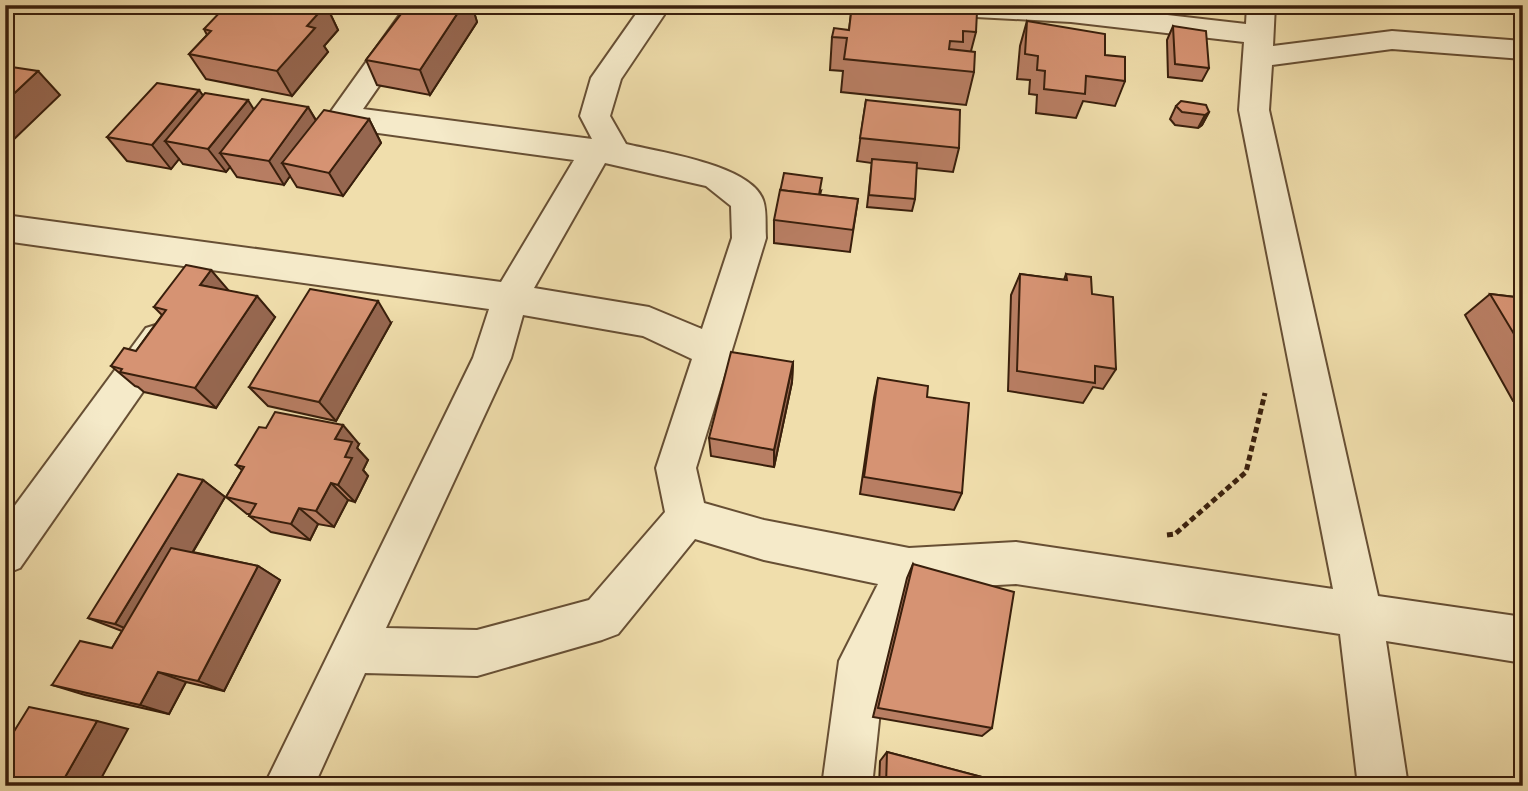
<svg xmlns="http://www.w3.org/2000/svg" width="1528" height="791" font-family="Alegreya,serif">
<rect width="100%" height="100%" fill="#f0deac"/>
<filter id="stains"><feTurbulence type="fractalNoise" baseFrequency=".00286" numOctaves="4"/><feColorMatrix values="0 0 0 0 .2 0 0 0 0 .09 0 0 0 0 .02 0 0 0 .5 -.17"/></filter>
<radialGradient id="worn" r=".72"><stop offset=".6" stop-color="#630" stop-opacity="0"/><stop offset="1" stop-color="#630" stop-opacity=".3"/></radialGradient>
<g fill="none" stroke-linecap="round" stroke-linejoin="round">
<g stroke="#674f34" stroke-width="4">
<g id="minor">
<path d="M407,5H435L363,109L592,139L580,116L591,78L636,14L637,5H665L664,15L621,79L610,116L626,144C659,152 751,165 763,200C767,211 765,226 766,238L696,468L704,503L764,520L909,548L1016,542L1333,589L1239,110L1244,42L1071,22L919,14L909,11L905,5H1080L1246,24L1247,5H1275L1273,46L1392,31L1523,41V59L1392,49L1272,65L1269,110L1378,596L1523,617V663L1386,641L1408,786H1358L1340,634L1016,584L922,589L885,664L872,786H822L839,661L878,584L764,560L695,539L618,634L602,640L477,676L365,673L314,786H264L473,358L489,309L5,241V215L501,282L574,160L342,128L331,125L327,117ZM605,163L706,186L731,206L732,238L702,329L649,307L534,288ZM523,315L643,336L692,359L656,468L665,512L589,600L477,630L386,628L511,358Z"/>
<polygon points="159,324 172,328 177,339 172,350 20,568 5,574 5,519 146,328"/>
</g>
</g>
<polyline stroke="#391f0c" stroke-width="5" stroke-dasharray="6 3.5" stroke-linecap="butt" points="1167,535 1175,534 1246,472 1265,393"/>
<use href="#minor" fill="#f5eac9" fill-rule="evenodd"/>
</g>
<g fill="#b87e63" stroke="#391f0c" stroke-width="2">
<polygon points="237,5 331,5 328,9 338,30 324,46 328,52 292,96 206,79 189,54 207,35 204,29 231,12"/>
<polygon points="408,5 472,5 477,22 430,95 377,85 366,60"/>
<polygon points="852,5 976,32 971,51 974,72 966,105 841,92 843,71 830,70 832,37 849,30"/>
<polygon points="1027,21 1105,55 1125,81 1115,106 1083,101 1076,118 1036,113 1037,95 1029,94 1030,80 1017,79 1020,46"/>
<polygon points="1173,26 1209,68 1202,81 1168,77 1167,40"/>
<polygon points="199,90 203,96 254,110 308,107 316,120 369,119 381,143 343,196 297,187 290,176 284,185 237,177 230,167 226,172 183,164 179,159 171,169 127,161 107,137"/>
<polygon points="866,100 959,148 953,172 916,168 915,199 912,211 867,207 872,163 857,161"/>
<polygon points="1176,106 1209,112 1202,125 1198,128 1175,125 1170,119"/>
<polygon points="821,191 820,195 858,199 850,252 774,243 774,220"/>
<polygon points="1020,274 1064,280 1066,274 1092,294 1116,369 1103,389 1093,387 1083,403 1008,391 1011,295"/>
<polygon points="230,291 275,317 216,408 144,392 138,387 135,386 111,366 136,351 162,315 154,307"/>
<polygon points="1490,294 1523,298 1523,401 1513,401 1465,315"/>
<polygon points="391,323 336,421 268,406 249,387"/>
<polygon points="793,362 792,382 774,467 711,456 709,438"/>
<polygon points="878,378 927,397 962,493 954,510 860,494 874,398"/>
<polygon points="359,444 357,448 368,460 363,470 368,476 355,502 348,500 334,527 318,524 310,540 271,532 249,516 250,514 247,514 226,497 242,470 236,465"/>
<polygon points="203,480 225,497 193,552 258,566 280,580 224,691 186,682 169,714 85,695 52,685 112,648 122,631 88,618"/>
<polygon points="913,564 992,728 982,736 873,717 907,578"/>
<polygon points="887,752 1016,786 879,786 880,761"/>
</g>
<g fill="#966750" stroke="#391f0c" stroke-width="2">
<polygon points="320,5 331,5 328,9 338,30 324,46 328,52 292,96 277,71"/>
<polygon points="463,5 472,5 477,22 430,95 420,70"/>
<polygon points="38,71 60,95 10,143 5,138 5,102"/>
<polygon points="199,90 216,114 165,141 179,159 171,169 152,145"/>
<polygon points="248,100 263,124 220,153 230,167 226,172 208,149"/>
<polygon points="308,107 322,131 282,163 290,176 284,185 269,161"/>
<polygon points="1209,112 1202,125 1198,128 1205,115"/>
<polygon points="369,119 381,143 343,196 329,173"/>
<polygon points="211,270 230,292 200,285"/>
<polygon points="257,296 275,317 216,408 195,388"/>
<polygon points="378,301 391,323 336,421 319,402"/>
<polygon points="793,362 792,382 774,467 774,450"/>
<polygon points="343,425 359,444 357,448 368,460 363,470 368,476 355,502 338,485 345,457 335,439"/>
<polygon points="203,480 225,497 143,636 115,624"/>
<polygon points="331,483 348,500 334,527 316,511"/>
<polygon points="299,508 318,524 310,540 291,524"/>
<polygon points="258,566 280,580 224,691 198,681"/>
<polygon points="158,672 186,682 169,714 140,705"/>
<polygon points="97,721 128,729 97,786 60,786"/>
</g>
<g fill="#d69373" stroke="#391f0c" stroke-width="2">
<polygon points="237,5 326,5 307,26 315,28 277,71 189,54 211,31 204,29 222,10 231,12"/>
<polygon points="408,5 463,5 420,70 366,60"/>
<polygon points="852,5 902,5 977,12 976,32 963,31 963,42 950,41 949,49 975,52 974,72 844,59 847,38 832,37 834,28 849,30"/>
<polygon points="1027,21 1105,34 1105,55 1125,57 1125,81 1086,76 1085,94 1044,89 1045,71 1037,70 1038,56 1025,54"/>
<polygon points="1173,26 1206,31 1209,68 1175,64"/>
<polygon points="5,66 38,71 5,102"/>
<polygon points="157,83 199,90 152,145 107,137"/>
<polygon points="205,93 248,100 208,149 165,141"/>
<polygon points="262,99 308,107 269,161 220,153"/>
<polygon points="866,100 960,110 959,148 860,138"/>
<polygon points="1181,101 1206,105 1209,112 1205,115 1182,112 1176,106"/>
<polygon points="324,110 369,119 329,173 282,163"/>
<polygon points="872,159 917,163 915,199 869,195"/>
<polygon points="784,173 822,178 819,195 780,190 780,192"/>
<polygon points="780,190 858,199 853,230 774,220"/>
<polygon points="186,265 211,270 200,285 257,296 195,388 120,372 122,369 111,366 124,348 136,351 166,310 154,307"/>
<polygon points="1020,274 1067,280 1066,274 1091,277 1092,294 1113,297 1116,369 1095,366 1095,383 1017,371"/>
<polygon points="310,289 378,301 319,402 249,387"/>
<polygon points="1490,294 1523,298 1523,349"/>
<polygon points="731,352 793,362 774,450 709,438"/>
<polygon points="878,378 928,386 927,397 969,403 962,493 864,477"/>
<polygon points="275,412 343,425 335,439 352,442 345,457 352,458 338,485 331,483 316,511 299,508 291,524 249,516 256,504 226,497 244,467 236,465 259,427 266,428"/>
<polygon points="178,474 203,480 115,624 88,618"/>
<polygon points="171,548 258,566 198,681 158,672 140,705 52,685 80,641 112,648"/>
<polygon points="913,564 1014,592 992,728 878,708"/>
<polygon points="29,707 97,721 60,786 5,786 5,746"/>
<polygon points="887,752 1016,786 886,786"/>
</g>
<rect width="1528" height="791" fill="none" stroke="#f0deac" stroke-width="28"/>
<rect x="7" y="7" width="1514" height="777" fill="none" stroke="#391f0c" stroke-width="3.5"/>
<rect x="14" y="14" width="1500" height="763" fill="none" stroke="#391f0c" stroke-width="2"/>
<rect width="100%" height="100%" filter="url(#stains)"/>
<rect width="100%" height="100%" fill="url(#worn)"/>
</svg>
